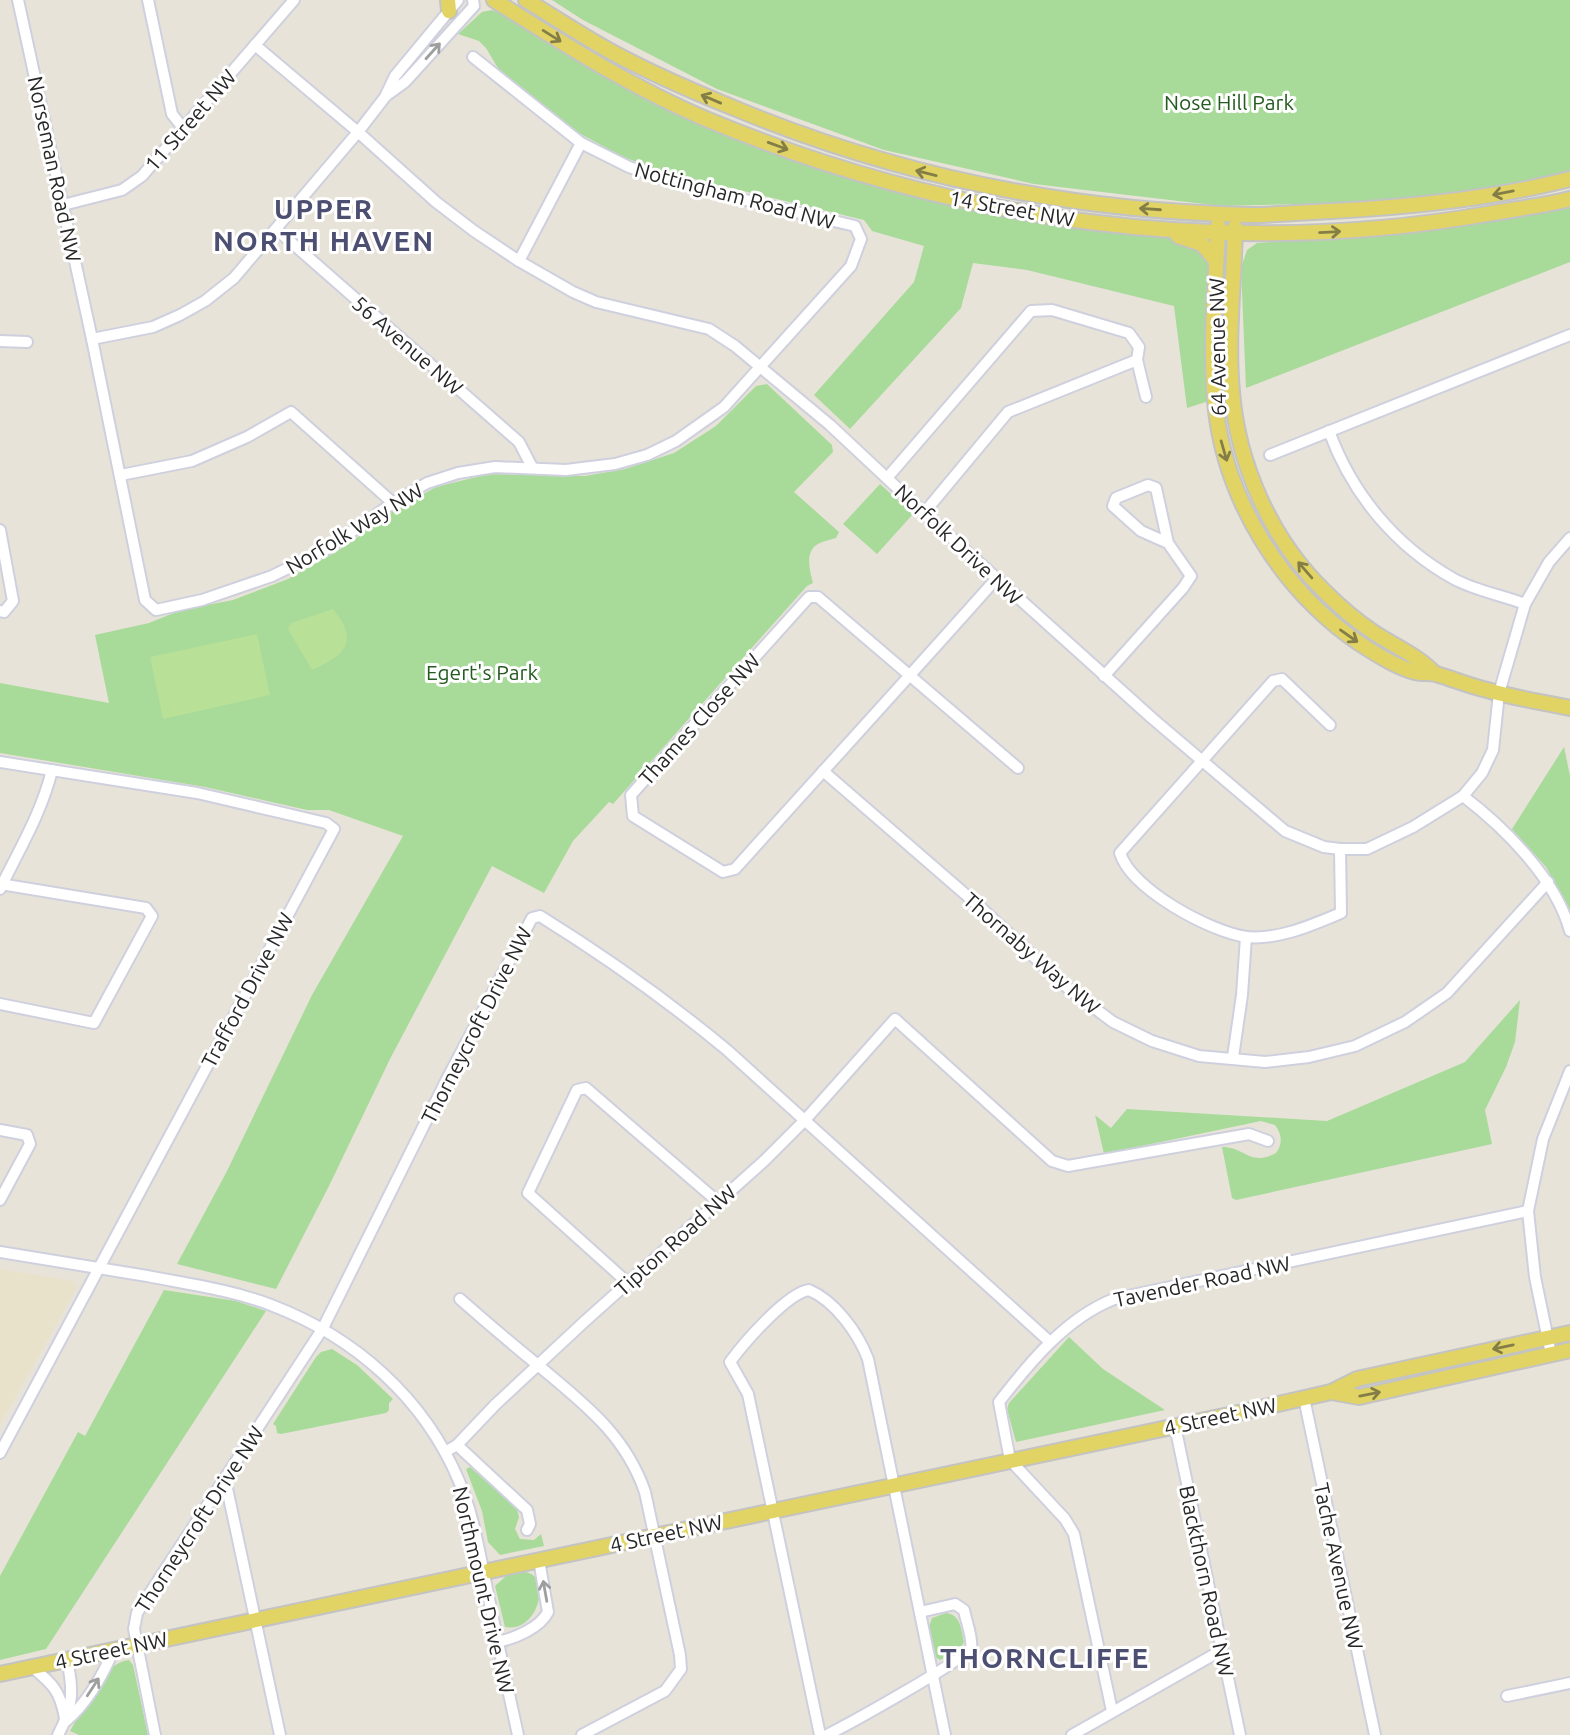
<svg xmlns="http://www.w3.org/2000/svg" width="1570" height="1735" font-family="Ubuntu,sans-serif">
<rect width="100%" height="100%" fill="#e8e3d9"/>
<polygon fill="#e8e2ca" points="0,1269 73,1281 77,1287 0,1425"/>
<g fill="#a8da9a">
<polygon points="552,0 1570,0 1570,173 1487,189 1384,202 1221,206 1034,184 884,150 717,89 583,20"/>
<polygon points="492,10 504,15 608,76 796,159 937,203 1063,226 1176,239 1205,252 1210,268 1209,401 1187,408 1174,306 1027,270 973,263 961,308 850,429 814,395 914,282 924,246 872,231 864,220 660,171 621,156 577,132 547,111 499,70 486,48 479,41 458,34 482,12"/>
<polygon points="1570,205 1570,262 1246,388 1241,268 1247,250 1257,243 1434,230"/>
<path d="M767,384L832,445L833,452L794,492L839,532L836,538C830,540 823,541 818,544C804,552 810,571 813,583L807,586L613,804L609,802L573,841L544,893L492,866L390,1059L329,1186L276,1289L177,1264L226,1173L312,995L403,836L329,810H307L205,787L0,753V683L109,703L95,635L149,623L181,610L233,600L288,579L344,547L392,512L436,487L488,474L585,476L625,469L674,453L716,426L756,386Z"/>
<polygon points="880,484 913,514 877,554 843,524"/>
<polygon points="1564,747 1570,776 1570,910 1546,867 1512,829"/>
<path d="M1520,1000L1515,1042L1506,1067L1485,1110L1492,1144L1236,1200L1232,1198L1222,1147C1246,1147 1249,1167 1276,1153C1283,1144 1282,1134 1275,1125L1261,1121L1104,1154L1095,1115L1111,1128L1127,1109L1327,1121L1465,1062Z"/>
<polygon points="164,1290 236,1301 266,1311 46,1649 0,1660 0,1576 78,1432 85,1436"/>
<polygon points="1069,1337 1103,1369 1165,1410 1016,1442 1007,1409 1009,1403"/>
<polygon points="332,1349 357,1365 393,1399 389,1403 389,1410 386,1413 281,1434 277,1433 276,1426 273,1424 316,1357 321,1352"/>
<polygon points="470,1467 517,1509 519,1517 515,1529 520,1539 534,1540 541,1534 544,1546 500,1555 488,1542 482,1511 466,1469"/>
<path d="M525,1572C552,1575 539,1633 505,1627L495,1586L506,1576Z"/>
<path d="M946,1613C961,1615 961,1629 964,1642L958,1652L940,1660L935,1657L929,1627L932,1618Z"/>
<path d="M129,1660L133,1665L148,1735H79L70,1731C84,1709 101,1663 129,1660Z"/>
</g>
<g fill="#b8e097">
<path d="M333,609C360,642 345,655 312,670L288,629L291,623Z"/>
<polygon points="257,634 270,695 163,719 150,657"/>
</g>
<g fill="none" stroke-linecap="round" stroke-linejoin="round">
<g stroke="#cfd0de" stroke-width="14">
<g id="minor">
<polyline points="18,0 92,339 145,600 156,610 202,600 272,576 327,549 393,503 427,483 458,473 495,467 566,470 615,464 647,455 676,441 724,407 851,266 861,239 855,226 678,184 629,167 581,143 473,57"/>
<polyline points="148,0 172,114 183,128"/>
<polyline points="255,45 358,132 436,202 474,231 519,261 573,292 596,302 709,329 735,346 830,425 924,513 1153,719 1285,831 1324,847 1340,849 1367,849 1413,827 1463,796 1482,773 1493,750 1499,693 1525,604 1549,562 1570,538"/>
<polyline points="387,95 405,82 474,6 473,0"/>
<polyline points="63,205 122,190 142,176 294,0"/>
<polyline points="276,229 519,442 532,467"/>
<polyline points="519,261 581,143"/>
<polyline points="92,339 153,327 180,315 205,301 234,278 358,132 385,97 395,76 458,0"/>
<polyline points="0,341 27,342"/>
<path d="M1329,431C1352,494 1395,546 1454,579C1476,591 1502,595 1525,604"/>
<polyline points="1270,455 1570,335"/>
<polyline points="121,475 192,461 247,437 291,412 393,503"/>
<polyline points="887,478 1031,311 1052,310 1129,333 1139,347 1137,360 1146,397"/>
<polyline points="924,513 1008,412 1137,360"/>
<polyline points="0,530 13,601 4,612 0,611"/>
<path d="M996,579C910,676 822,772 735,869L723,872L633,816L631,795L809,597H818L1018,768"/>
<polyline points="1104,676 1183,588 1191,576 1168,543 1156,488 1148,485 1116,498 1113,506 1141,531 1168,543"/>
<path d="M1330,725L1282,679L1273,681L1120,853C1131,889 1210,932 1247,937C1279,940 1312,925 1341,913L1340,849"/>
<polyline points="0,762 197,793 326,823 334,829 0,1453"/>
<polyline points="823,771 980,907 1069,989 1113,1022 1152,1041 1199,1056 1265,1062 1309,1057 1355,1046 1405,1022 1447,993 1548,882"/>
<path d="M1463,796C1505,828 1556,879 1570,931"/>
<polyline points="0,884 146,908 152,916 94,1023 0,1004"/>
<path d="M0,889C19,850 42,812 52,770"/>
<polyline points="1233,1057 1242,995 1246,937"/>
<polyline points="0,1130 27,1135 30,1144 0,1200"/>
<path d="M0,1252C49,1260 98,1268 147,1276C188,1284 232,1290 271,1305C355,1337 424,1398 459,1481C473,1513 479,1551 486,1584C496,1635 507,1685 518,1735"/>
<polyline points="628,1283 528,1193 577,1090 586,1088 717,1201"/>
<path d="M460,1299C486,1322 512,1344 539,1366C584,1404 625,1434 645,1492L680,1655L681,1669L665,1691L582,1735"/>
<polyline points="1551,1354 1535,1277 1528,1211 1543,1139 1570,1071"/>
<polyline points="1304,1398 1375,1735"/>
<polyline points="1175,1426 1240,1735"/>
<polyline points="457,1445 527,1510 530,1524 527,1530"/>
<polyline points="445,1452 457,1445 495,1405 584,1322 764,1161 805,1120 895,1019 1052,1161 1068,1166 1249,1134 1268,1141"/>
<polyline points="225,1479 280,1735"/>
<path d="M498,1642C515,1638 540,1628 548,1612L539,1560"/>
<path d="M32,1667C53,1684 60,1691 65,1718"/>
<polyline points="1507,1696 1570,1683"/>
<path d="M1112,1711L1074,1534L1065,1519L1010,1460L999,1402C1030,1362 1066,1318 1114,1299L1528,1211"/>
<path d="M66,1721C87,1703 103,1675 114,1649"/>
<path d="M58,1735C73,1707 74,1691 67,1660"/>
<path d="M155,1735L134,1629L137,1613L323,1328L446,1081L532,918L540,916C606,957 668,1001 727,1050L1050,1342"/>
<path d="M820,1735L748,1394L730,1362C743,1344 787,1293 809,1290C835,1301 858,1333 868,1359L945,1735"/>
<path d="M827,1735C845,1726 968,1658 971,1648C973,1638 966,1621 964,1610L955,1604L920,1612"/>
<polyline points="1072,1735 1222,1650"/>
</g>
</g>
<g stroke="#c3c3c3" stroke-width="18">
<g id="major">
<polyline points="448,0 449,11"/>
<path d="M494,0C562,43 631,87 706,119C951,221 1223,260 1487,214C1514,209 1543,206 1570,199"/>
<path d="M526,0C554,17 581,35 610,51C650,73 692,91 734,108C899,177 1072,211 1250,215C1277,215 1305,212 1332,211C1412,207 1492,199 1570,179"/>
<path d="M1218,225C1216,287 1209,349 1216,411C1227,503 1283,591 1359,643C1376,654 1396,667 1415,672C1422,674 1430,672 1436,674C1453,679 1470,686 1487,690C1514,698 1542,702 1570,708"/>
<path d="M1235,227C1234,282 1227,338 1232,392C1238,465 1271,539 1324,591C1339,606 1355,620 1373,632C1394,646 1417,655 1434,673"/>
<polyline points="1178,236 1202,244 1216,261"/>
<polyline points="1331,1392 1359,1397 1570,1350"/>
<polyline points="0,1674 1243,1412 1331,1392 1357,1379 1570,1333"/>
</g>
</g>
<use href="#minor" stroke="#fff" stroke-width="10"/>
<use href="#major" stroke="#e1d465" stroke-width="14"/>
</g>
<defs><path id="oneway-shaft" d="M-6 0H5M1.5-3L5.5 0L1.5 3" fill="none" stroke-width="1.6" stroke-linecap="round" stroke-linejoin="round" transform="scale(1.75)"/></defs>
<g stroke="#847e46">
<use href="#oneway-shaft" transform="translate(552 36) rotate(32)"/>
<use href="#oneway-shaft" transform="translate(711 99) rotate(-157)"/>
<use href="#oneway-shaft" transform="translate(778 146) rotate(20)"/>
<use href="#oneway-shaft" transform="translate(926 173) rotate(-166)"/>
<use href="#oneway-shaft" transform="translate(1503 193) rotate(169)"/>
<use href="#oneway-shaft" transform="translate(1150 209) rotate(-176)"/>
<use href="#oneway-shaft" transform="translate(1330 232) rotate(-3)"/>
<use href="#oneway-shaft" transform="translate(1224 451) rotate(74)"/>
<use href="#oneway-shaft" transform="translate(1305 570) rotate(-131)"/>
<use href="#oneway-shaft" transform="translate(1349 636) rotate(35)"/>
<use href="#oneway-shaft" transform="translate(1503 1347) rotate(168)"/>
<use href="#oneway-shaft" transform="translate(1370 1394) rotate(-11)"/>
</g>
<g stroke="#9e9e9e">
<use href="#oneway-shaft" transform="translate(433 51) rotate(-48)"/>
<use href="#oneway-shaft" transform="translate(545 1591) rotate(-100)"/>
<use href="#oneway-shaft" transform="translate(93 1687) rotate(-57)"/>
</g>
<g text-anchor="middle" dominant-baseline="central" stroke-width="6" stroke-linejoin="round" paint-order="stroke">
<g font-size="21" fill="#245b20" stroke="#fff">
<text x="1229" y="102">Nose Hill Park</text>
<text x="482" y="672">Egert's Park</text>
</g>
<g font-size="21" fill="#272727" stroke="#fff">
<text transform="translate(190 120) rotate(-49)">11 Street NW</text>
<text transform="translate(55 169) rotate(78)">Norseman Road NW</text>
<text transform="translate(735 195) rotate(15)">Nottingham Road NW</text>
<text transform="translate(1012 208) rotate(10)">14 Street NW</text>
<text transform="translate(408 345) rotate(41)">56 Avenue NW</text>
<text transform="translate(1217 347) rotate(-91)">64 Avenue NW</text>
<text transform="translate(354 528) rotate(-31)">Norfolk Way NW</text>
<text transform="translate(959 544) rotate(43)">Norfolk Drive NW</text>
<text transform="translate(699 719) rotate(-48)">Thames Close NW</text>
<text transform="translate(1032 953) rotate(41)">Thornaby Way NW</text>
<text transform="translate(247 990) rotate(-62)">Trafford Drive NW</text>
<text transform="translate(476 1025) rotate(-63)">Thorneycroft Drive NW</text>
<text transform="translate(675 1240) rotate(-42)">Tipton Road NW</text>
<text transform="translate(1202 1281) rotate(-12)">Tavender Road NW</text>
<text transform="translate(1220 1416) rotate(-12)">4 Street NW</text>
<text transform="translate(199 1519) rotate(-57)">Thorneycroft Drive NW</text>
<text transform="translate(666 1533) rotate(-12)">4 Street NW</text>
<text transform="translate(1339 1566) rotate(78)">Tache Avenue NW</text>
<text transform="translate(1207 1581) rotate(78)">Blackthorn Road NW</text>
<text transform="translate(484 1590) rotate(77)">Northmount Drive NW</text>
<text transform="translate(111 1650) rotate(-12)">4 Street NW</text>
</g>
<g font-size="28" font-weight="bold" letter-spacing="2" fill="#4c4e72" stroke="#fff">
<text x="324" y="208">UPPER<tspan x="324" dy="32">NORTH HAVEN</tspan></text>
<text x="1045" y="1657">THORNCLIFFE</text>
</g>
</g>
</svg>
